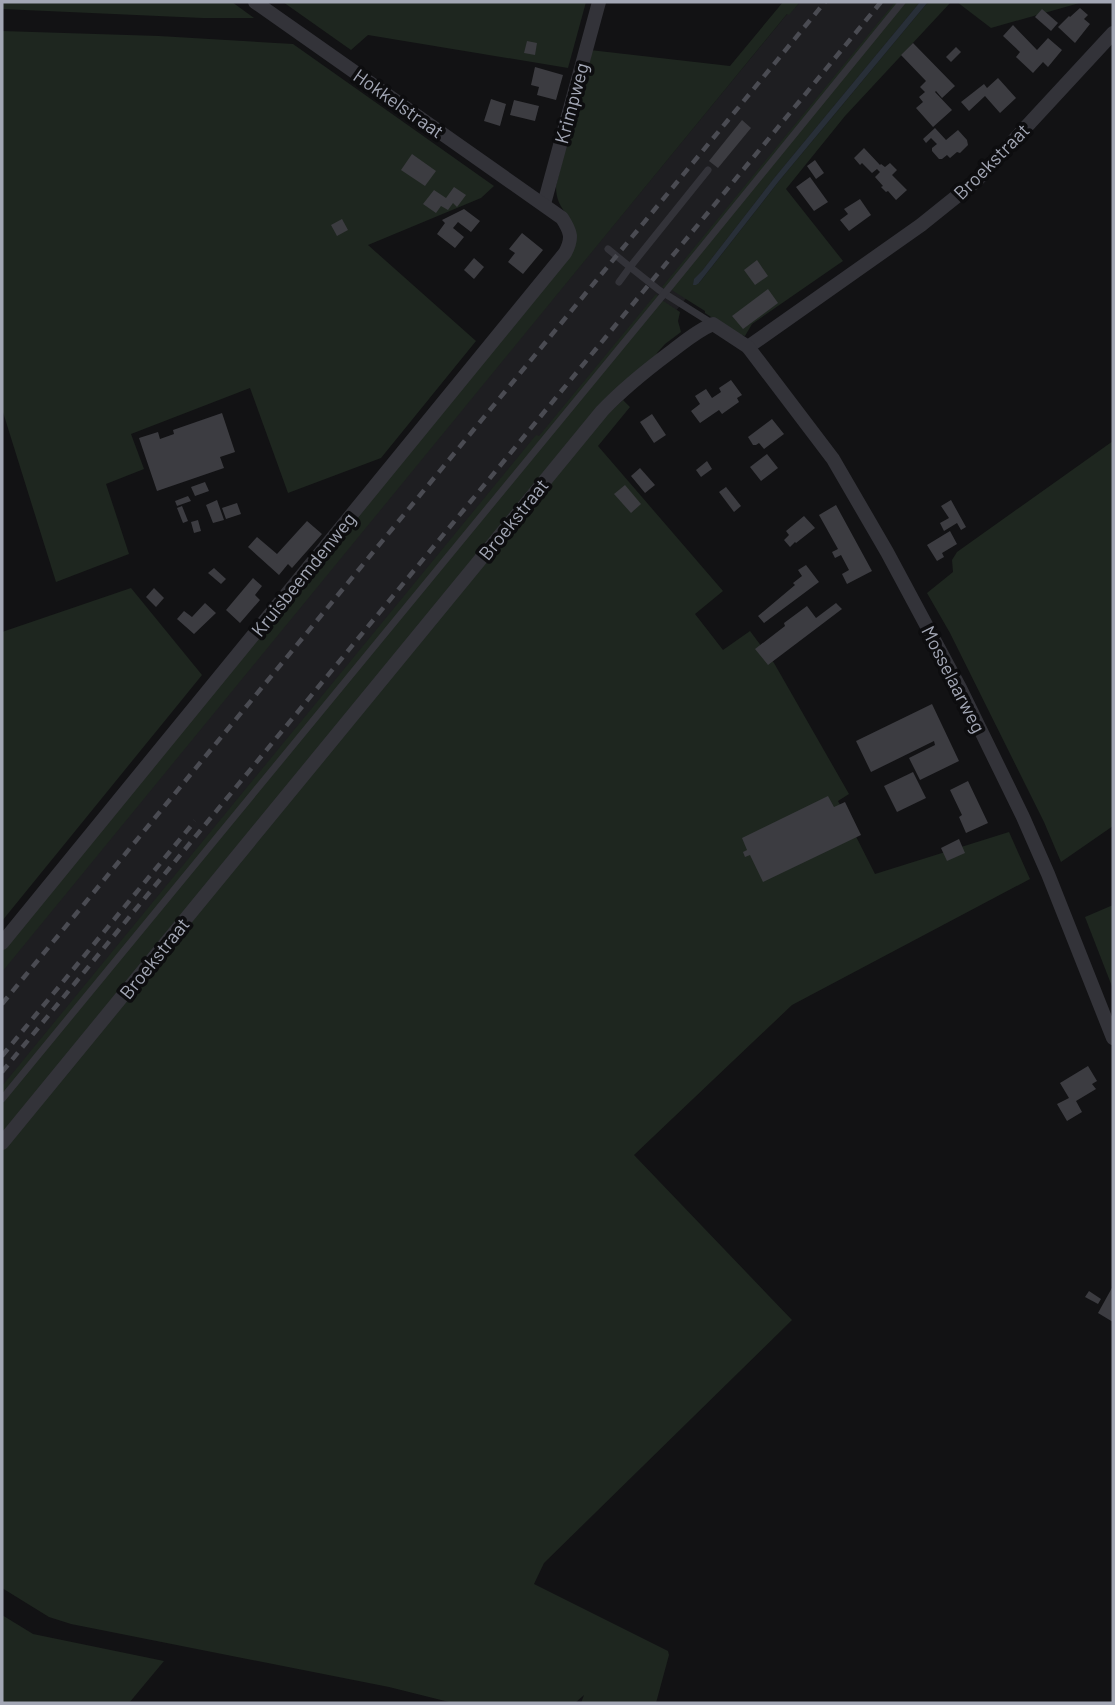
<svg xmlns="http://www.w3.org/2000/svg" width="1115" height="1705" font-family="Barlow,sans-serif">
<rect width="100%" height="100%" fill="#121214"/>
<polygon fill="#1e1e21" points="800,2 920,2 775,177 697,285 2,1134 2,955 174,760 787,14 789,14"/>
<g fill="#1e261f">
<polygon points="2,2 232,2 254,18 203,18 2,9"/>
<polygon points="283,2 586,2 568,68 368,35 351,50"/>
<path d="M783,2H800L789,15L787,14L696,125L2,972V950L380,489L571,253L569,217C560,207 556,199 556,186L590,50L730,66Z"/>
<polygon points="895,2 920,2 775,177 702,271 694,279 699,283 779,181 928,2 951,2 845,116 786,189 843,261 752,324 745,336 737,334 705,313 705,311 670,289 668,291 662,287"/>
<polygon points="957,2 1083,2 991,28"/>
<polygon points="2,31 159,36 293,44 494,186 481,198 368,245 476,341 381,458 288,493 250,388 131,434 144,469 106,484 129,554 56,582 2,409"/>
<polygon points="656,294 662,300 680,312 678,321 681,332 665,344 657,353 655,360 626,383 2,1138 2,1086 536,435 539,436"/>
<polygon points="623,400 630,407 598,446 723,591 695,614 723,650 750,631 774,663 849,794 838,801 875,874 1009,832 1030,879 792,1005 634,1155 792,1320 544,1563 534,1584 668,1651 669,1655 656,1703 581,1703 584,1695 575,1703 577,1703 453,1703 389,1687 71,1624 49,1617 2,1588 2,1149 592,429"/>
<polygon points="1113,441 1113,826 1061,862 1044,822 950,633 927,593 953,572 952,560 957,552"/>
<polygon points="131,588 202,675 2,921 2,632"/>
<polygon points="1113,905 1113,989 1085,917"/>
<polygon points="2,1615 33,1634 164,1661 129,1703 2,1703"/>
</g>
<polygon fill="#282f38" points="920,2 928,2 779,181 699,283 696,285 693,285 694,279 702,271 775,177"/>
<g fill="#3c3c41">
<polygon points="1080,8 1088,15 1084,19 1090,24 1075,43 1058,27 1069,16 1070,17"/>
<polygon points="1042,9 1058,23 1051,31 1035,17"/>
<polygon points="1013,25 1037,50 1048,38 1062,50 1048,67 1043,62 1033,73 1016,57 1020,52 1003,36"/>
<polygon points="527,41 537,43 535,55 524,53"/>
<polygon points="913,43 955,86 942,98 936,91 935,92 952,110 933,127 916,108 923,102 919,97 925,92 920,87 926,81 901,55"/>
<polygon points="956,47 961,52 951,62 946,57"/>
<polygon points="535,67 563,75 556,100 537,95 539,87 531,85"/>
<polygon points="998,78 1016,98 1000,113 985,96 969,111 961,102 984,84 987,88"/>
<polygon points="491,99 506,104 500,126 484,121"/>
<polygon points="514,100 539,106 535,121 510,115"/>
<polygon points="742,120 751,128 718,168 709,161"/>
<polygon points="935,128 946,140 958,130 967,140 968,145 960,153 957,152 950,158 947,155 942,159 939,159 932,151 932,148 937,144 931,138 926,143 923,139"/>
<polygon points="864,148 880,165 881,164 885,167 890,163 897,170 892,175 907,190 896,200 888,191 886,192 881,187 883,186 875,177 880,172 877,169 872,173 862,163 860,165 854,158"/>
<polygon points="412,154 436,171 425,186 401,170"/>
<polygon points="815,160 824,173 816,179 807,166"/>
<polygon points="810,177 828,202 814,211 796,187"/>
<polygon points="454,187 466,195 457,207 453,203 448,210 441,206 436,213 423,204 434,190 446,198"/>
<polygon points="860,199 871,215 849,231 840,220 848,214 844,209"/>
<polygon points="464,209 480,221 471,232 458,222 453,228 464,237 455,248 437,234 445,223 442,220"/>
<polygon points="342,219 348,230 337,236 331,225"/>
<polygon points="522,233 543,250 523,274 508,262 515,253 509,249"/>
<polygon points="474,258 484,267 474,279 464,270"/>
<polygon points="757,260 768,276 755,285 744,270"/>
<polygon points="768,289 778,303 743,329 732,316"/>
<polygon points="731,380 742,395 737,398 739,402 722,414 719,410 700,423 691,411 700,404 695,396 706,389 712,398 721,392 719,388"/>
<polygon points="222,413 235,452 220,457 224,468 157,491 139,438 158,432 160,439 174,434 173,430"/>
<polygon points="652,414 666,435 654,443 640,422"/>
<polygon points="772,419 784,434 764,449 759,443 756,445 753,445 748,437"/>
<polygon points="767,454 778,468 761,481 750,467"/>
<polygon points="707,461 712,469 701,477 696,470"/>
<polygon points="640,468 655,485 645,493 631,476"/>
<polygon points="205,482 209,491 195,496 191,487"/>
<polygon points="625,485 641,504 631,513 614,494"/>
<polygon points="726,487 741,506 734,512 719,492"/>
<polygon points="188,496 191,501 177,506 175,501"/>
<polygon points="217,500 224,520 213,523 206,505"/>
<polygon points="951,500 966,527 961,530 957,523 944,531 940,523 949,518 941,506"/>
<polygon points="237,503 241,514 226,519 222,508"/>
<polygon points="836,505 872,571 847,584 842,574 849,570 841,555 835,558 832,552 838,549 819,515"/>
<polygon points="182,506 188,521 183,523 177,508"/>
<polygon points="804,516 815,528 796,543 795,542 790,547 784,540 789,535 786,531"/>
<polygon points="198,520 201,531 194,533 191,522"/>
<polygon points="307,521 322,534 292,568 288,564 279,575 248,547 257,537 277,554"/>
<polygon points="950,531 957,544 942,553 944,557 937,561 927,545"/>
<polygon points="806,565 819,582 764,623 758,616 795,585 793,583 802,576 798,570"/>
<polygon points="214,568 226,579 221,584 208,573"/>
<polygon points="253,578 262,586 255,595 260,600 240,623 226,610"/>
<polygon points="154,588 164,598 156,607 146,597"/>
<polygon points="205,603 216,613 194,634 177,619 184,611 192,617"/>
<polygon points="836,603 842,609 768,665 755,649 785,626 784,623 807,606 816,618"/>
<polygon points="932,704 959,761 920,780 909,758 935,745 934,741 871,772 856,741"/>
<polygon points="913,772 926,798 897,812 884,786"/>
<polygon points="968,781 988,823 966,833 959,817 962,815 950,790"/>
<polygon points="828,796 834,807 845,802 861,835 763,882 750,855 745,857 743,852 747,850 742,838"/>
<polygon points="959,839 965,853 947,861 941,848"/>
<polygon points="1088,1066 1097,1081 1092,1084 1096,1089 1076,1101 1082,1112 1067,1121 1057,1104 1069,1098 1060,1083"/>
<polygon points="1113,1286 1113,1322 1098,1313"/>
<polygon points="1089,1291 1101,1299 1098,1304 1085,1297"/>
</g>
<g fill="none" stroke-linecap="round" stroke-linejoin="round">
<g stroke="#333339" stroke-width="7">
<polyline points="708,170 630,267 659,290 713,324"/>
<polyline points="608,249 630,267 619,282"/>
<polyline points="2,1099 664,294 902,2"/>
</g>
<g stroke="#333339" stroke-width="14">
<polyline points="544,204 599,2"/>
<polyline points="748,347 921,225 977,180 1113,33"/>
<path d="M2,943L565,253C573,238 571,232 562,218L255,2"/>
<path d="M2,1143L602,411C622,390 644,372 668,354C683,343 696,331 713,324L748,347L833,459L887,552L960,688L1023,817L1048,874L1113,1038"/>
</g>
<g stroke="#4a4b52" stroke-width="4.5" stroke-dasharray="9 7" stroke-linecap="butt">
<polyline points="2,1004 825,2"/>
<polyline points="2,1056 195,821"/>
<polyline points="2,1072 881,2"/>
</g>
</g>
<g text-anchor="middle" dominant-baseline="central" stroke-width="7" stroke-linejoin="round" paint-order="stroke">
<g font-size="19" fill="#a3a7b5" stroke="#0d0d0f">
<text transform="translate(399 103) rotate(35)">Hokkelstraat</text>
<text transform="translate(571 103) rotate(-75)">Krimpweg</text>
<text transform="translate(991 161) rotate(-45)">Broekstraat</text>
<text transform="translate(513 519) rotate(-51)">Broekstraat</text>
<text transform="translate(303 574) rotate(-51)">Kruisbeemdenweg</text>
<text transform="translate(954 679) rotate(63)">Mosselaarweg</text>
<text transform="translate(154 958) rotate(-51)">Broekstraat</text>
</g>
</g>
<rect width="1115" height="1705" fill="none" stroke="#a3a7b5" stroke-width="7"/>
</svg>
